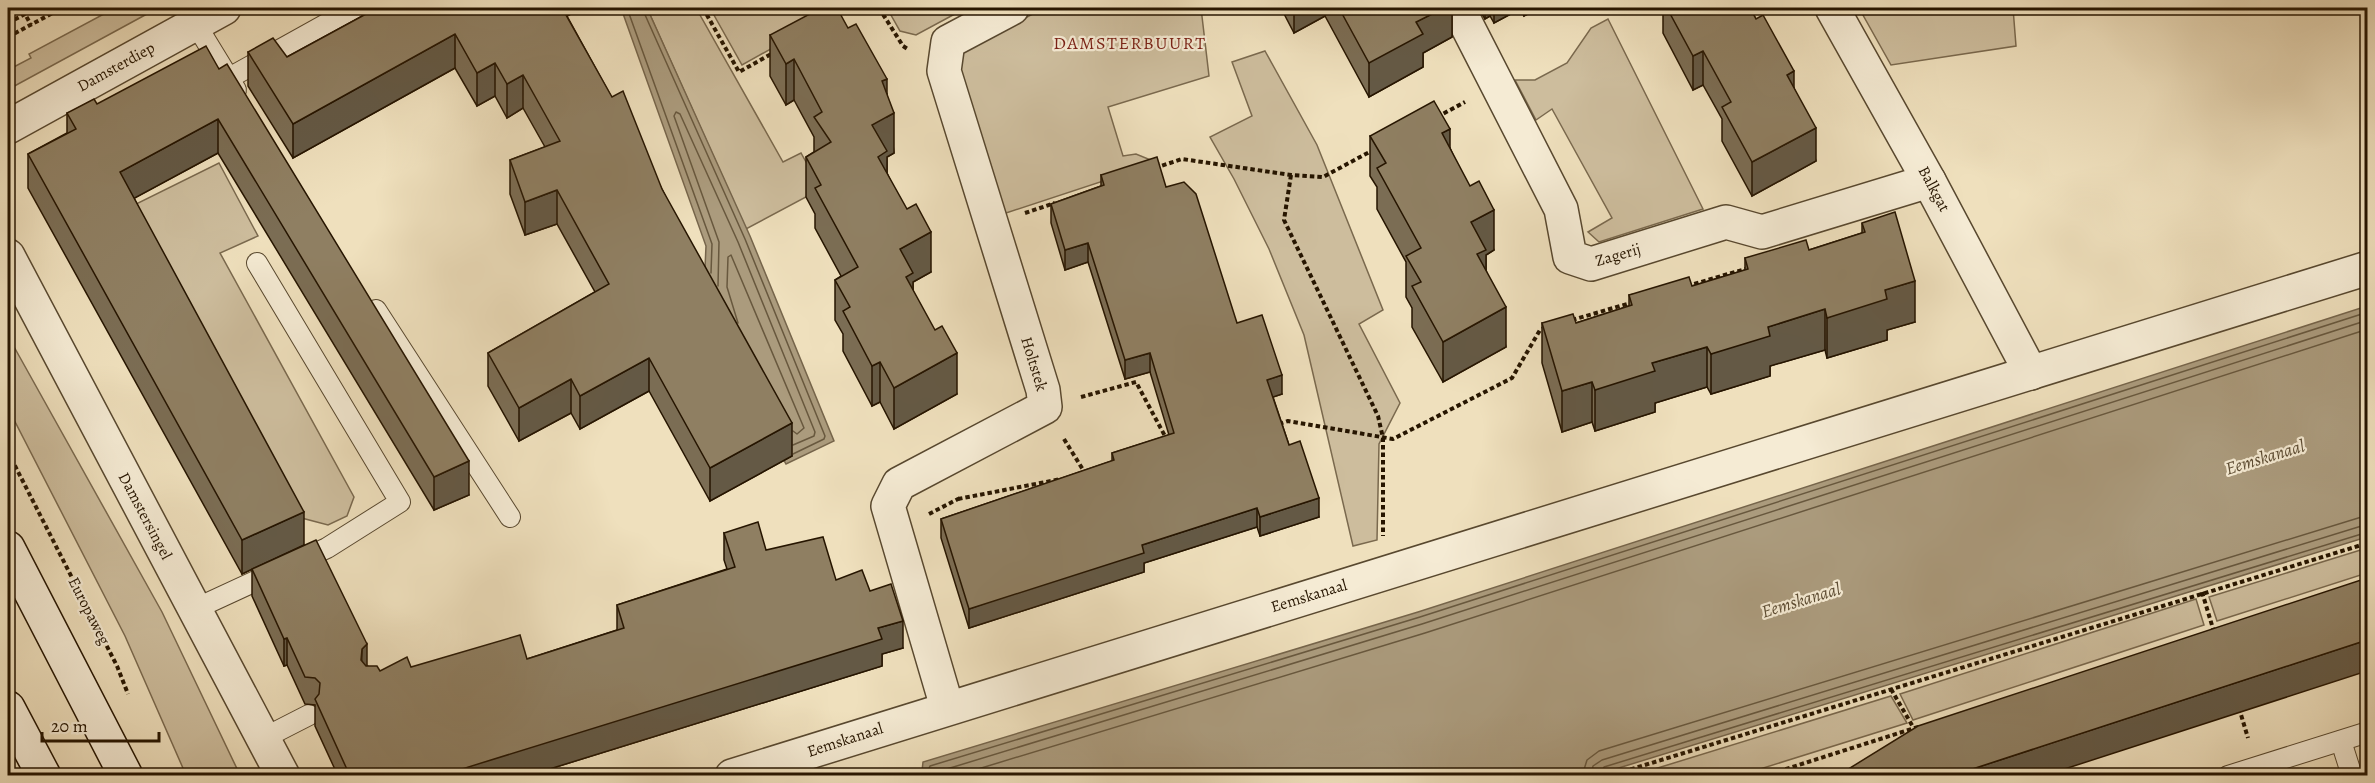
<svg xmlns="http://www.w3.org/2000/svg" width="2375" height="783" font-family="Alegreya,serif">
<rect width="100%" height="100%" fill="#efe0bd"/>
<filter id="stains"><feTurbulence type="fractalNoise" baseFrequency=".00333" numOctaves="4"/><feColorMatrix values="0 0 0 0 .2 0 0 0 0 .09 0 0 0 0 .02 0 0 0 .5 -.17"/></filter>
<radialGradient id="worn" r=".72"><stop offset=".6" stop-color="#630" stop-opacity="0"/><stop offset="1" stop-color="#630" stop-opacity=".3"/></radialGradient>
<g fill="#cdbd9d" stroke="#7a694e" stroke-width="1.5">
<polygon points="115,8 158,8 9,89 8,70 31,58 29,54"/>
<polygon points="647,8 696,8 783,162 801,153 821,189 746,229"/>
<polygon points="710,8 844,8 742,65"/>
<polygon points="887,8 966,8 916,35 900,31"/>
<polygon points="1044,8 1201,8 1209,76 1108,107 1123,156 1136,154 1158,163 1003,214 957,69 961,55 969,48"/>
<polygon points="1859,8 2013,8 2016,46 1891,65"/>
<polygon points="1608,19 1703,209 1599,242 1588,232 1612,218 1552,109 1536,120 1515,80 1535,80 1567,63 1591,28"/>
<polygon points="1265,51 1317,145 1383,310 1359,324 1400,403 1379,444 1377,540 1353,546 1304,335 1269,249 1234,179 1210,137 1252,116 1232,62"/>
<polygon points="219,163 258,236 220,253 354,497 347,516 328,525 298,517 132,206"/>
<polygon points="8,336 162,612 240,775 186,775 125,636 8,408"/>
<polygon points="2367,548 2367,573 2217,621 2209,597"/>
<polygon points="2196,599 2204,625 1913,720 1900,694"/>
<polygon points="1891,696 1907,723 1741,775 1635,775"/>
</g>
<g fill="#ab9b7d" stroke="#76654b" stroke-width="1.5">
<polygon points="621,8 647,8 750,236 834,441 786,464 725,356 704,290 706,246"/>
<polygon points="2367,306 2367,537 1596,775 916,775 922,771 923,762 1418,612"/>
</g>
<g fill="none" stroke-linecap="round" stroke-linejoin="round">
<g stroke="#68583e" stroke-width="1.5">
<polyline points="627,8 712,244 711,273"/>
<polyline points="642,8 745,239 825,436 824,439 793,454"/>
<polyline points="718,286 719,242 674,116 676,112 680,114 738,242 815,432 814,436 793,445"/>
<polyline points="738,323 727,287 728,257 731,255 804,428 797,434 793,431"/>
<polyline points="926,776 930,766 1420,617 2368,312"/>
<polyline points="934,776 937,772 1422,624 2368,320"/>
<polyline points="955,776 1425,633 2368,329"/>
<polyline points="1582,776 1587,760 1599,751 2368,515"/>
<polyline points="1591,776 1593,766 1602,760 2368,524"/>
<polyline points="1599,776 1604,767 2368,532"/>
</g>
<g stroke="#58482f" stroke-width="22">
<g id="service">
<polyline points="195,23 236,90"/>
<polyline points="229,78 355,8"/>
<polyline points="376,310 510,517"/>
<polyline points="195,609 327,548 400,502 257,263"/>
<polyline points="264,738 309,715"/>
<polyline points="2341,741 2352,776"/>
<polyline points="2228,776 2368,732"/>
</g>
</g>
<g stroke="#58482f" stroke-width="36">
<g id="minor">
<polyline points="1458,8 1561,209 1570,257 1591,264 1726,222 1762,232 1929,181"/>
<polyline points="1832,8 1929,181 2031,373"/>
<polyline points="8,127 224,8"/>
<polyline points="8,256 283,776"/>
<polyline points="947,707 888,506 899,484 1045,407 1043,390 944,71 948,42 1012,8"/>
<polyline points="732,776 2368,268"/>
</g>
</g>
<g stroke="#261500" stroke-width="36">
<g id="secondary">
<polyline points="8,548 126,776"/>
<polyline points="8,708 44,776"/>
</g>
</g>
<g stroke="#261500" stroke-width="4" stroke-dasharray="4.5 3" stroke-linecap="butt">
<polyline points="703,8 739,72 773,53"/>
<polyline points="879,8 903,46 909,50"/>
<polyline points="837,17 853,8"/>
<polyline points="8,23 25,14 31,25"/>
<polyline points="8,37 62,8"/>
<polyline points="1437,117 1465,102"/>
<polyline points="1155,168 1182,159 1291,175 1323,177 1375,149"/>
<polyline points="1291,175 1284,220 1378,416 1383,438 1383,536"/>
<polyline points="1025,213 1055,203"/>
<polyline points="1687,286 1749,268"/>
<polyline points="1572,320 1634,302"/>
<polyline points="1081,397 1136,382 1166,438"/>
<polyline points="1279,424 1288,421 1393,439 1512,378 1540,330 1544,328"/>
<polyline points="1064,439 1085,473"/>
<polyline points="8,452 117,666 128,694"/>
<polyline points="958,499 1061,479"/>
<polyline points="929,514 958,499 956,495"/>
<polyline points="2202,592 2214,632"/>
<polyline points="1891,689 1913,727"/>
<polyline points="2239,708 2248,738"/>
<polyline points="1609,776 2368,543"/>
<polyline points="1764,776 1921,726"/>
</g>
<use href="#service" stroke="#f5ebd4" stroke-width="20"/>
<use href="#minor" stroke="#f5ebd4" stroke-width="33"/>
<use href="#secondary" stroke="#f5ebd4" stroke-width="33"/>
</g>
<g fill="#7b6d54" stroke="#261500" stroke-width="1.5">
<polygon points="377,8 582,8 567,16 662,189 792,456 710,501 649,391 580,429 571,413 519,441 488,386 488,353 595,292 557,224 525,235 510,194 510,160 545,147 523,108 507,118 495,96 477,106 455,68 293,158 248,86 248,52 287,57"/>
<polygon points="1281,8 1452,8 1452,37 1423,53 1423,67 1369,97 1325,16 1294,33"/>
<polygon points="1478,8 1540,8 1524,16 1520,9 1494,23 1490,16 1485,19"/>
<polygon points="1660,8 1750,8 1794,88 1816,161 1752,196 1722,141 1722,119 1703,85 1693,90 1663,33 1663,13"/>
<polygon points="848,28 887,94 894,153 887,157 887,173 931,272 913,282 913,291 957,394 894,429 880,402 872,406 843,351 843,334 835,320 835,280 841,276 815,228 815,214 806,197 806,157 814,152 814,137 794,100 786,105 770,76 770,35"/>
<polygon points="219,69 469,495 434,510 218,153 134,198 304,545 367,666 380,671 411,667 527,659 617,630 617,605 727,569 724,560 724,533 836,580 870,591 903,648 882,654 882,666 527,776 338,776 315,726 315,705 305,704 287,665 284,666 252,596 252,569 242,574 28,188 28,154 67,133 67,113"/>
<polygon points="1370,136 1450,148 1494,250 1486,255 1486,270 1506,347 1443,382 1412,327 1412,308 1406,297 1406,262 1377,209 1377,187 1370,176"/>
<polygon points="1101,175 1166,187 1237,323 1282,394 1273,397 1289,445 1319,517 1260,536 1257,527 1144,563 1144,572 969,628 941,538 941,519 1112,461 1112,453 1169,435 1150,372 1125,379 1088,262 1065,270 1051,223 1051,204 1101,186"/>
<polygon points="1862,223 1915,322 1887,330 1887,340 1827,358 1825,350 1770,366 1770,376 1711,394 1707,387 1655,403 1655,412 1595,431 1592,422 1562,432 1542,363 1542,323 1576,323 1629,306 1629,295 1692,286 1745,270 1745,258 1809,250 1862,233"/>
</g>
<g fill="#645945" stroke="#261500" stroke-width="1.5">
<polygon points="552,8 582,8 552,24"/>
<polygon points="1294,8 1325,8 1325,16 1294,33"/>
<polygon points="1444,8 1452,8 1452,37 1423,53 1423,67 1369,97 1369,63 1416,22"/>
<polygon points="1485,8 1490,8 1490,16 1485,19"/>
<polygon points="1494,8 1520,8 1520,9 1494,23"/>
<polygon points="1524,8 1540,8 1524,16"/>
<polygon points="455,34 455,68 293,158 293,124"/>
<polygon points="1703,51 1703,85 1693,90 1693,56"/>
<polygon points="794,59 794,100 786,105 786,64"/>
<polygon points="495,63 495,96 477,106 477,73"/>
<polygon points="1794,71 1794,104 1787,75"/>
<polygon points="523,75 523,108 507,118 507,84"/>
<polygon points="887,79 887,117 894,113 894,153 887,157 887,192 878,197 872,125 882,81"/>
<polygon points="218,119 218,153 120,206 120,172"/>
<polygon points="1816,128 1816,161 1752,196 1752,162"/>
<polygon points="1450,129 1450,169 1442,133"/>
<polygon points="557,190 557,224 525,235 525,202"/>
<polygon points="1494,210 1494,250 1486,255 1486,290 1477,295 1471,222"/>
<polygon points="931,232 931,272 913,282 913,314 900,249"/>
<polygon points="1088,243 1088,262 1065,270 1065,250"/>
<polygon points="1915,281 1915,322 1887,330 1887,340 1827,358 1827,318 1885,290"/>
<polygon points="1506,307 1506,347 1443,382 1443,342"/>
<polygon points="1825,309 1825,350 1770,366 1770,376 1711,394 1711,354 1768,327"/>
<polygon points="1707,347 1707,387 1655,403 1655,412 1595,431 1595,390 1652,363"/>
<polygon points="957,353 957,394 894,429 894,388"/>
<polygon points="1150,353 1150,372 1125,379 1125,360"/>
<polygon points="649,358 649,391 580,429 580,396"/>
<polygon points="880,362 880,402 872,406 872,366"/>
<polygon points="1282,375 1282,394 1267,399 1267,380"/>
<polygon points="571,379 571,413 519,441 519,408"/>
<polygon points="1592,382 1592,422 1562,432 1562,391"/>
<polygon points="792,423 792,456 710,501 710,468"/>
<polygon points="469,461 469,495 434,510 434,477"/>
<polygon points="1319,498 1319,517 1260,536 1260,517"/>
<polygon points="1257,508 1257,527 1144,563 1144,572 969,628 969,609 1142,545"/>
<polygon points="304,512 304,545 242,574 242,540"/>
<polygon points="903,621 903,648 882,654 882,666 527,776 448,776 449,773 878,628"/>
<polygon points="287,638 287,665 284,666 284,639"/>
<polygon points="2367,640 2367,671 2043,776 1951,776"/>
<polygon points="367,644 367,671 361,687 362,649"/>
</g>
<g fill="#8f7f62" stroke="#261500" stroke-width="1.5">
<polygon points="377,8 562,8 612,97 623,91 662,189 792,423 710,468 649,358 580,396 571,379 519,408 488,353 609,284 557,190 525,202 510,160 560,141 523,75 507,84 495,63 477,73 455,34 293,124 248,52 273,38 287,57"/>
<polygon points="821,8 837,8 848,28 856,24 887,79 882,81 894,113 872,125 887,151 878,157 907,209 916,204 931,232 900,249 913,273 906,277 935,330 942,326 957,353 894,388 880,362 872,366 843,311 850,307 835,280 858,267 815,188 821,185 806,157 831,142 814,117 822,112 794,59 786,64 770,35"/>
<polygon points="1339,8 1444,8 1416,22 1423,34 1369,63"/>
<polygon points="1667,8 1750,8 1756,19 1763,15 1794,71 1787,75 1816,128 1752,162 1722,107 1731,102 1703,51 1693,56"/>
<polygon points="206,46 219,69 227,64 469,461 434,477 218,119 120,172 304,512 242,540 28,154 76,129 67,113 94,99 97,104"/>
<polygon points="1434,101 1450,129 1442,133 1470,186 1479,181 1494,210 1471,222 1486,250 1477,254 1506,307 1443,342 1412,286 1421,282 1406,256 1421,248 1377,168 1386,163 1370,136"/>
<polygon points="1157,157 1166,187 1184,182 1196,194 1237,323 1262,315 1282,375 1267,380 1289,445 1300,441 1319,498 1260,517 1257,508 1142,545 1144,553 969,609 941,519 1114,460 1112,453 1174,433 1150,353 1125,360 1088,243 1065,250 1051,204 1104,185 1101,175"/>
<polygon points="1895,212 1915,281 1885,290 1887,299 1827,318 1825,309 1768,327 1770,336 1711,354 1707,347 1652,363 1655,371 1595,390 1592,382 1562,391 1542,323 1573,314 1576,323 1632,305 1629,295 1689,277 1692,286 1748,269 1745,258 1806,240 1809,250 1865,232 1862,223"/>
<polygon points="758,522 766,550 823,537 836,580 862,570 870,591 891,584 903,621 878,628 882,639 449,773 448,776 350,776 315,699 319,694 320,683 315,678 305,677 287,638 284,639 252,569 316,540 367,644 362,649 361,660 366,666 377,666 380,671 407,657 411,667 520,635 527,659 624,628 617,605 735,567 724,533"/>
<polygon points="2367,578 2367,640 1951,776 1837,776 1918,726"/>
</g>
<g text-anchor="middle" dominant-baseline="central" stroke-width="4.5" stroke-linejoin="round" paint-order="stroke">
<g font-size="16" fill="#261500" stroke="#f5ebd4">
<text transform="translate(116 67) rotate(-29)">Damsterdiep</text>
<text transform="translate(1934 189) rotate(62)">Balkgat</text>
<text transform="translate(1618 255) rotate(-16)">Zagerij</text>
<text transform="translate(1034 364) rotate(73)">Holtstek</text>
<text transform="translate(145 516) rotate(62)">Damstersingel</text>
<text transform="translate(1309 596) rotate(-17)">Eemskanaal</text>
<text transform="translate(89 611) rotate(63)">Europaweg</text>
<text transform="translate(845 740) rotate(-18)">Eemskanaal</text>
</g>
<g font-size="18" letter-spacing="1.5" fill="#7a1f14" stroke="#f5ebd4">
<text x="1130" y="43">DAMSTERBUURT</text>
</g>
<g font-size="18" font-style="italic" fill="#5b4b32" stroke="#f5ebd4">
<text transform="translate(2265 457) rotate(-17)">Eemskanaal</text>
<text transform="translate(1801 600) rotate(-17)">Eemskanaal</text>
</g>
</g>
<rect width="2375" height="783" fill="none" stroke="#efe0bd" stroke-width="30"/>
<rect x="9" y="9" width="2357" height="765" fill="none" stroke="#261500" stroke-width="3"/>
<rect x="15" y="15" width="2345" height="753" fill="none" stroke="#261500" stroke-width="1.5"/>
<path d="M42 732v9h117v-9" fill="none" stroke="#261500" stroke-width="3"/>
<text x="51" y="732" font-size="18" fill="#261500" stroke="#f5ebd4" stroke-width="4.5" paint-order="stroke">20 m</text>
<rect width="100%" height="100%" filter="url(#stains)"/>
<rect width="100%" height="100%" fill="url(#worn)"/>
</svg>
